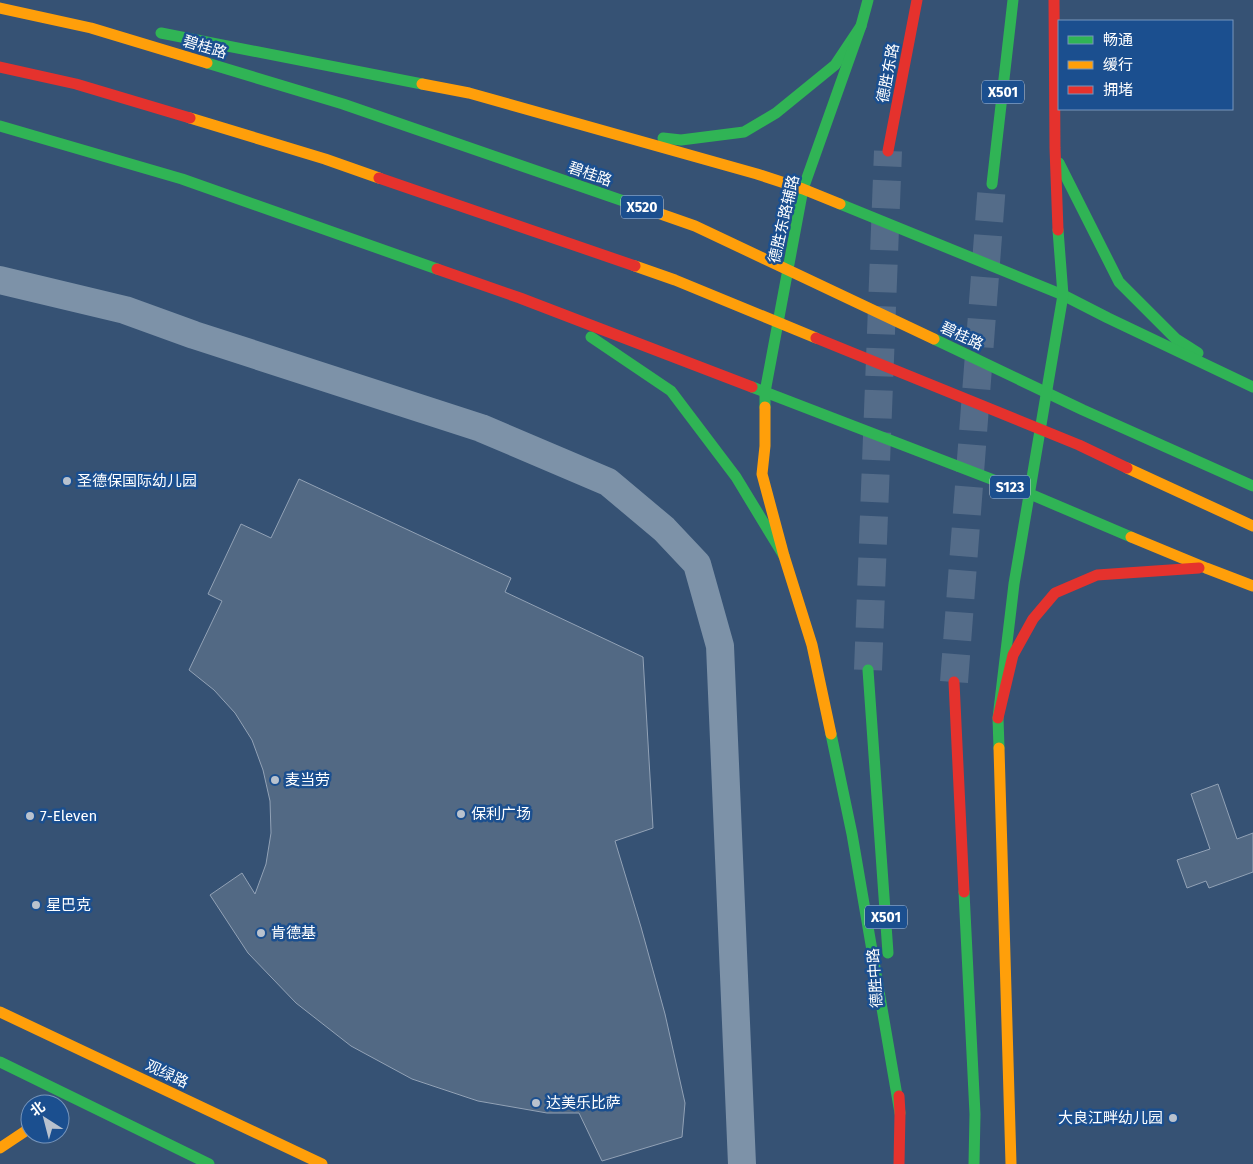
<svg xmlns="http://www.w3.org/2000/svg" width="1253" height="1164" font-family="'Fira Sans','Noto Sans SC',sans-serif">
<rect width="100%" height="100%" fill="#365274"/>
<g fill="#526984" stroke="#92a2b6">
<polygon points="299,479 511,578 505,592 643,657 653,828 615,841 641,927 665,1014 685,1103 682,1137 602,1161 579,1113 547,1113 478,1101 412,1079 351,1046 296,1003 248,953 210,895 242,873 255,894 266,864 271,833 270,801 263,770 252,740 235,713 214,690 189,670 222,601 208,594 241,524 271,538"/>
<polygon points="1218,784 1237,839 1253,833 1253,872 1209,888 1206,881 1187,888 1177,860 1210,849 1191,794"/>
</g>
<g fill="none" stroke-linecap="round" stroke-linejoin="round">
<g stroke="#546c89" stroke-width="28" stroke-dasharray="28 14" stroke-linecap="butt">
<polyline points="868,670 888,151"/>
<polyline points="954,682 992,184"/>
</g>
<polyline stroke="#7d92a8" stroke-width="28" points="0,280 125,310 194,335 481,428 608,482 664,529 697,564 720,646 742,1164"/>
<g stroke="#30b455" stroke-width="11">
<polyline points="161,33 422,84"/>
<polyline points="207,63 343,104 635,205"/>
<polyline points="0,126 182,179 437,269"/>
<polyline points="663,138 681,140 744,132 776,113 835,65 861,26"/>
<polyline points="1059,163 1119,282 1176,339 1198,353"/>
<polyline points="992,184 1013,0"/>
<polyline points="840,204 1063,295 1108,318 1253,387"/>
<polyline points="591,337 671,391 736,477 784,556"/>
<polyline points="934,339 1083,410 1253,486"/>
<polyline points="752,387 1030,494 1131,537"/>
<polyline points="765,407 765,392 803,189 861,26 868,0"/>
<polyline points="868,670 888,953"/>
<polyline points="831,734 852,834 900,1113"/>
<polyline points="999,748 998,718 1014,584 1063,295 1058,230"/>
<polyline points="964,892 975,1114 974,1164"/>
<polyline points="0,1062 209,1164"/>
</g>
<g stroke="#ff9f0a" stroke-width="11">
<polyline points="0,8 91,28 207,63"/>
<polyline points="422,84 469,93 757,174 803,189 840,204"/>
<polyline points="190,118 325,159 379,178"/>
<polyline points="635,205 695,226 934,339"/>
<polyline points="635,266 675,280 816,338"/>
<polyline points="765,407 765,446 762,474 784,556 812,645 831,734"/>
<polyline points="1127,468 1253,526"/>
<polyline points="1131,537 1206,568 1253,586"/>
<polyline points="999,748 1011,1164"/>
<polyline points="0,1012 322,1164"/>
<polyline points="0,1148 30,1128"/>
</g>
<g stroke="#e5322d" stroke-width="11">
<polyline points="1054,0 1055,148 1058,230"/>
<polyline points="0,67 76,84 190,118"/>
<polyline points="888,151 917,0"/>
<polyline points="379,178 635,266"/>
<polyline points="437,269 520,298 752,387"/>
<polyline points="816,338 1079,445 1127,468"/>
<polyline points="954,682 964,892"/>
<polyline points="998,718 1013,655 1033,619 1055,593 1097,575 1199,568"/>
<polyline points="899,1096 900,1113 899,1164"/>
</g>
</g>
<g fill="#b9c2ce" stroke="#1b4f8f" stroke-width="2">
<circle cx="67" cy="481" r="5"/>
<circle cx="275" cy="780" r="5"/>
<circle cx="461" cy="814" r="5"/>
<circle cx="30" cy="816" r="5"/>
<circle cx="36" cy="905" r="5"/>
<circle cx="261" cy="933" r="5"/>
<circle cx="536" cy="1103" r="5"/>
<circle cx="1173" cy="1118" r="5"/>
</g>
<g text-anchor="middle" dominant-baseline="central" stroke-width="5" stroke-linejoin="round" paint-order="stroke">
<g fill="#1b4f8f" stroke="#bbcadd" stroke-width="1">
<rect x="982" y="80.5" width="42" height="23" rx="4"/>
<rect x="621" y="195.5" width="42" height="23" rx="4"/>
<rect x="990" y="475.5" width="40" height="23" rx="4"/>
<rect x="865" y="905.5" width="42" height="23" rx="4"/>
</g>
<g font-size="14" font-weight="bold" fill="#fff">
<text x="1003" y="92">X501</text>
<text x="642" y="207">X520</text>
<text x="1010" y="487">S123</text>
<text x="886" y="917">X501</text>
</g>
<g font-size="15" fill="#fff" stroke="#1b4f8f">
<text transform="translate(205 47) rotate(17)">碧桂路</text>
<text transform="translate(888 73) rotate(-79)">德胜东路</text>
<text transform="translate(590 174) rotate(19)">碧桂路</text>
<text transform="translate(784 219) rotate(-77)">德胜东路辅路</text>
<text transform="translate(962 336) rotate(25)">碧桂路</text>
<text transform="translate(875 978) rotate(-94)">德胜中路</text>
<text transform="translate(167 1074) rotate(25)">观绿路</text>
</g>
<g font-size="15" fill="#fff" stroke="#1b4f8f" text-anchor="start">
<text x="77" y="481">圣德保国际幼儿园</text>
<text x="285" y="780">麦当劳</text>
<text x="471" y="814">保利广场</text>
<text x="40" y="816">7-Eleven</text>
<text x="46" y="905">星巴克</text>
<text x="271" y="933">肯德基</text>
<text x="546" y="1103">达美乐比萨</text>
<text x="1163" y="1118" text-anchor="end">大良江畔幼儿园</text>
</g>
</g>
<rect x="1058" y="20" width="175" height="90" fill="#1b4f8f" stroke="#7695bc"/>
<rect x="1068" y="36" width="25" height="8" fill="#30b455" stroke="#7695bc"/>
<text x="1103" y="45" font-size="15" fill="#ffffff">畅通</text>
<rect x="1068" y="61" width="25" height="8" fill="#ff9f0a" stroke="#7695bc"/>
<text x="1103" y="70" font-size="15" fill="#ffffff">缓行</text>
<rect x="1068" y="86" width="25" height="8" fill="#e5322d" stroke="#7695bc"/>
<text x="1103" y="95" font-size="15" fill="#ffffff">拥堵</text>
<g transform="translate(45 1119) rotate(324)"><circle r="24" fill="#1b4f8f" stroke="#7695bc"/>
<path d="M0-4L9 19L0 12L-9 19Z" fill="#b9c2ce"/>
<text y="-8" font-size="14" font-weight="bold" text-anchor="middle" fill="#ffffff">北</text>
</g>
</svg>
